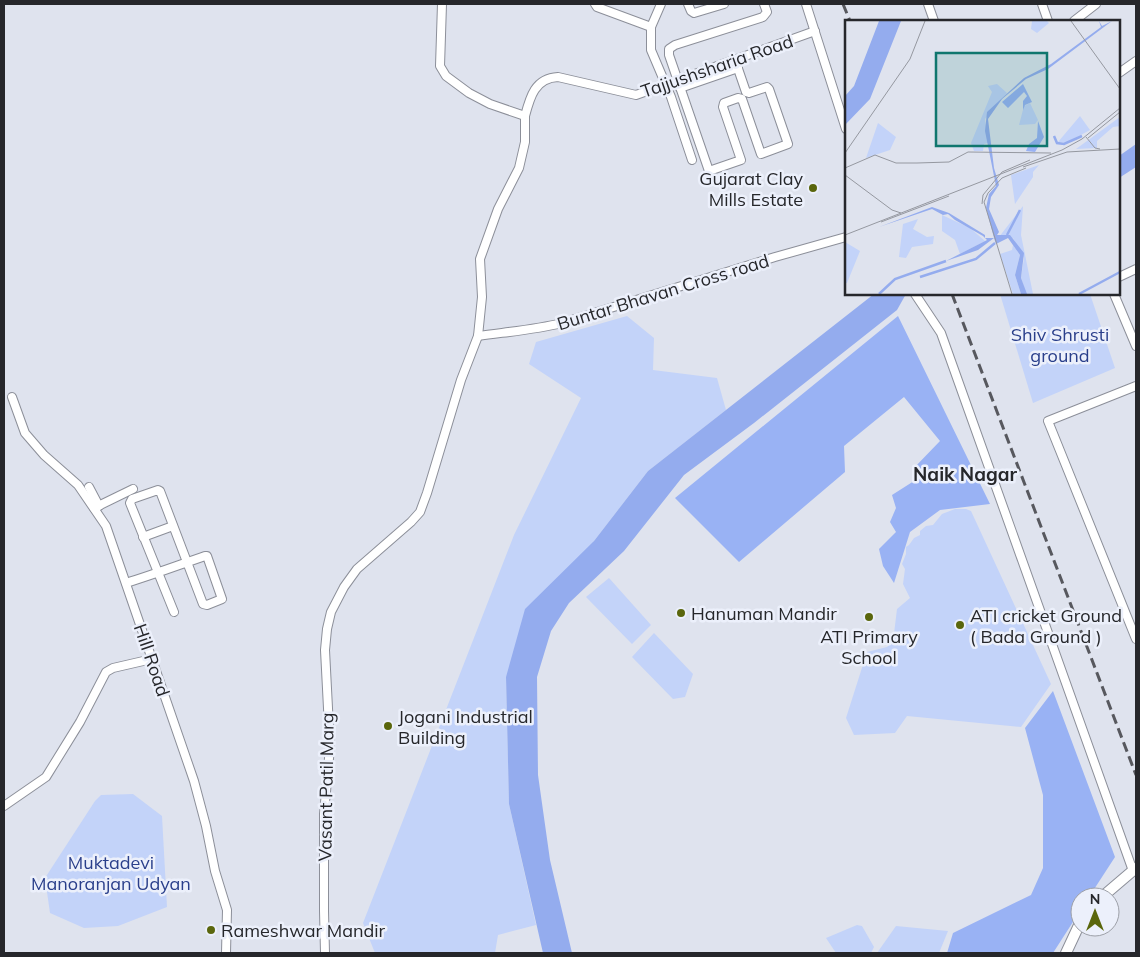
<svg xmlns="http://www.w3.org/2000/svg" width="1140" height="957" font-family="Mulish,sans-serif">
<rect width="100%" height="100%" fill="#dfe3ee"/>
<g fill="#c3d3f9">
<polygon points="1000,294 1090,294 1115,368 1033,403"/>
<polygon points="627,316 654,338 653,370 717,378 726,410 648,471 594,541 506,677 509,804 536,925 498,935 495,953 375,953 363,923 514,535 581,398 529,364 536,342"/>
<polygon points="955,509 966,509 971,511 1051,684 1021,727 907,716 895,733 854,735 846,718 867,652 887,647 893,642 897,609 910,598 903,584 905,569 902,564 906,554 906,547 909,545 914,538 920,535 920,531 926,526 933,525 942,514"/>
<polygon points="609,578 651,625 632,644 586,597"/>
<polygon points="654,633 693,674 685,697 673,699 632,657"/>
<polygon points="133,794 162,816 167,907 118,926 84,928 50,913 45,878 95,801 101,795"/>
<polygon points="857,925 862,926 874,947 871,953 836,953 826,938"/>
<polygon points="896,926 948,931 939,953 877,953"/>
</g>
<g fill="#99b2f4">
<polygon points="898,316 990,504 940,510 910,532 894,583 883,566 879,549 896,532 890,522 896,508 892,495 914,481 912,470 940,441 904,397 844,446 845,472 739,562 675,498"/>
<polygon points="1053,691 1115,857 1089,897 1080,897 1080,911 1053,953 947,953 953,933 1031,895 1043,868 1043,795 1025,728"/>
</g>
<g fill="#94acee">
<polygon points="1136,144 1136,167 1119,178 1119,156"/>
<polygon points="874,294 906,294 897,310 754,423 684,475 624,551 569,603 551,631 537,677 538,775 550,860 572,953 543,953 509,804 506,677 525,609 594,541 648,471"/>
</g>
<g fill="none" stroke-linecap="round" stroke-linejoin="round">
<g stroke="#8c8f99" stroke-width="10">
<g id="street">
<polyline points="595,4 597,7 651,27"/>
<polyline points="661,4 651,27 651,50 671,97 692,160"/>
<polyline points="688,4 691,11 694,13 724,4"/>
<polyline points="806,4 846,129"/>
<polyline points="928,4 934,21"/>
<polyline points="1042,4 1048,21"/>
<polyline points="1074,21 1096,4"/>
<polyline points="735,60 746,92 749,93 767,87 769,89 788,144 761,154 742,99 738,98 724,103 723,107 741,160 709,171 669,55 669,49 675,45 763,17 767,12 764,4"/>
<polyline points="1119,73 1136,61"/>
<polyline points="680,88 738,68"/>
<path d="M525,116C530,97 535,78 558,77L636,95L815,31"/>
<polyline points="1119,277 1136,269"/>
<polyline points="915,294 941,333 1133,871"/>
<polyline points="1114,294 1136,346"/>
<path d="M478,336C506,332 534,330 562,323L775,257L846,237"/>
<polyline points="1136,386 1048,421 1136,639"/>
<polyline points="12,397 25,433 44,455 78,485 106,526 194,781 206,826 215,871 227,910 226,953"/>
<polyline points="89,487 99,506"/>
<polyline points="94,508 133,489"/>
<polyline points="143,537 173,526"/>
<path d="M126,583C152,575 179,565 205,556H207L222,599L207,605L203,604L160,491L158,490L132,499L130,503L174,612"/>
<polyline points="4,806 46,777 80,722 106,672 113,668 152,659"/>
<polyline points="325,953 324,911 324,814 330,747 325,650 327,629 331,612 344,587 357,569 411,522 420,512 427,493 461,380 478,336 482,297 480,259 498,209 519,168 525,142 525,116 490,104 469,93 446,76 440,66 442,4"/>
</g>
</g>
<g stroke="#8c8f99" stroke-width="12">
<g id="secondary">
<polyline points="1102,897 1136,868"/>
<polyline points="1066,953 1080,923"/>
</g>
</g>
<use href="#street" stroke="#fff" stroke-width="8"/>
<use href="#secondary" stroke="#fff" stroke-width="10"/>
<g stroke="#57585e" stroke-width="3" stroke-dasharray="10 5" stroke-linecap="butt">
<polyline points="843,4 850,21"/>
<polyline points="952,294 1136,775"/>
</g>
</g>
<g fill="#5a660c" stroke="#ecf0fb" stroke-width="2">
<circle cx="813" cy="188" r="5"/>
<circle cx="681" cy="613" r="5"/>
<circle cx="869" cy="617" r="5"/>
<circle cx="960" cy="625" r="5"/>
<circle cx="388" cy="726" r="5"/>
<circle cx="211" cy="930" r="5"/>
</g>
<g text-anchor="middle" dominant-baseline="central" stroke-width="5" stroke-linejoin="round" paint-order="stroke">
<g font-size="18" fill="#26272b" stroke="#ecf0fb">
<text transform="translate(717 66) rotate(-19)">Tajjushsharia Road</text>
<text transform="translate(663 292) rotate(-17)">Buntar Bhavan Cross road</text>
<text transform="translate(152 660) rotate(71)">Hill Road</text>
<text transform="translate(326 787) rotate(-89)">Vasant Patil Marg</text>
</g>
<g font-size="18" fill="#26272b" stroke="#ecf0fb" text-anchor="start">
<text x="803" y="178" text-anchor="end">Gujarat Clay<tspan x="803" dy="21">Mills Estate</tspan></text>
<text x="691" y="613">Hanuman Mandir</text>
<text x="970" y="615">ATI cricket Ground<tspan x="970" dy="21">( Bada Ground )</tspan></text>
<text x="869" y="636" text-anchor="middle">ATI Primary<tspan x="869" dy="21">School</tspan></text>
<text x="398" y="716">Jogani Industrial<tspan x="398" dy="21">Building</tspan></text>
<text x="221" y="930">Rameshwar Mandir</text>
</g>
<g font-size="18" fill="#2a3f8b" stroke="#ecf0fb">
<text x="1060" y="334">Shiv Shrusti<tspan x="1060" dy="21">ground</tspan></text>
<text x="111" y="862">Muktadevi<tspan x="111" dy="21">Manoranjan Udyan</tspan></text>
</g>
<g font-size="19" font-weight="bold" fill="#26272b" stroke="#ecf0fb">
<text x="965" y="474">Naik Nagar</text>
</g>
</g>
<g transform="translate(845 20)">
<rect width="275" height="275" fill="#dfe3ee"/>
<path d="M187,1H202L204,3L192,13L186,9ZM152,64L162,73L140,99L143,123L139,124L138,131H129L126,123L147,72L143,66ZM185,83L193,100L190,104L174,105L179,86ZM235,96L245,110L221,123L213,122ZM275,97V106L268,107L252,121V128L231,129ZM33,103L51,117L45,130L21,138ZM194,145L188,152V157L170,184L166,155ZM178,186L176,215L188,274H181L176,258L179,238L168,218L154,217ZM97,195L125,208L140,221L115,234L110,220L97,211ZM73,199L68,209L82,217L89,216L88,224L67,227L61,238L54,237L58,204ZM0,222L15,231L2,263H0ZM168,225L175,235L170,255L176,274H168L155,234L167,230Z" fill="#c3d3f9"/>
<path d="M178,64L187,82L180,85L178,90V81L182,76L179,72L163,88L157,82ZM193,101L199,117L190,132L181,131L184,124L192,118Z" fill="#99b2f4"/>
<path d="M34,1H56L25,79L0,105V76L9,66ZM254,1L257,6L267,1L203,49L181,59L157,79L143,99L149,148L154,165L146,177L144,189L154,212L152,215H165L179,233L176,258L182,274H176L170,255L175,235L163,218L151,224L149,218L133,230L101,241L142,220L138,216L110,200L103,194L98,195L87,189L34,207L87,187L104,193L140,215V218H149L141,188L144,174L151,166L140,111L142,92L179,58L206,44L256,7Z" fill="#94acee"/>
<path fill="none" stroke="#94acee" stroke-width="2.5" d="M209,116L212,123L219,124L237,116M162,215L175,190M75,257L131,239L150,223M34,274L50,259L101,241M234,274L275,252"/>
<path fill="none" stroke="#9598a0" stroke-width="1" d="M226,1L275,69M241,117L250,128L255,129M243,118L275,92M0,133L65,39L80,1M178,147L222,132L275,129M0,148L30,135L51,143H72L104,142L123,132L206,133M0,155L47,190L56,193M137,184L138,175L157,152L185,140M36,202L104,176M0,215L217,130L237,119L275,88M167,274L139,182L143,173L157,158L181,148"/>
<path fill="#0f766e" fill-opacity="0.15" stroke="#0f766e" stroke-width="2.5" d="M91,33H202V126H91Z"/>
<rect width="275" height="275" fill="none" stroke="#26272b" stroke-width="2.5"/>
</g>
<rect width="1140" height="957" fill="none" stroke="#26272b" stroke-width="10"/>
<g transform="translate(1095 912)"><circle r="24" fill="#ecf0fb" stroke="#9da0a8"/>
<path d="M0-4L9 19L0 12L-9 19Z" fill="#5a660c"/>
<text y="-8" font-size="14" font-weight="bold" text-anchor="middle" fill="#26272b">N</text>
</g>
</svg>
